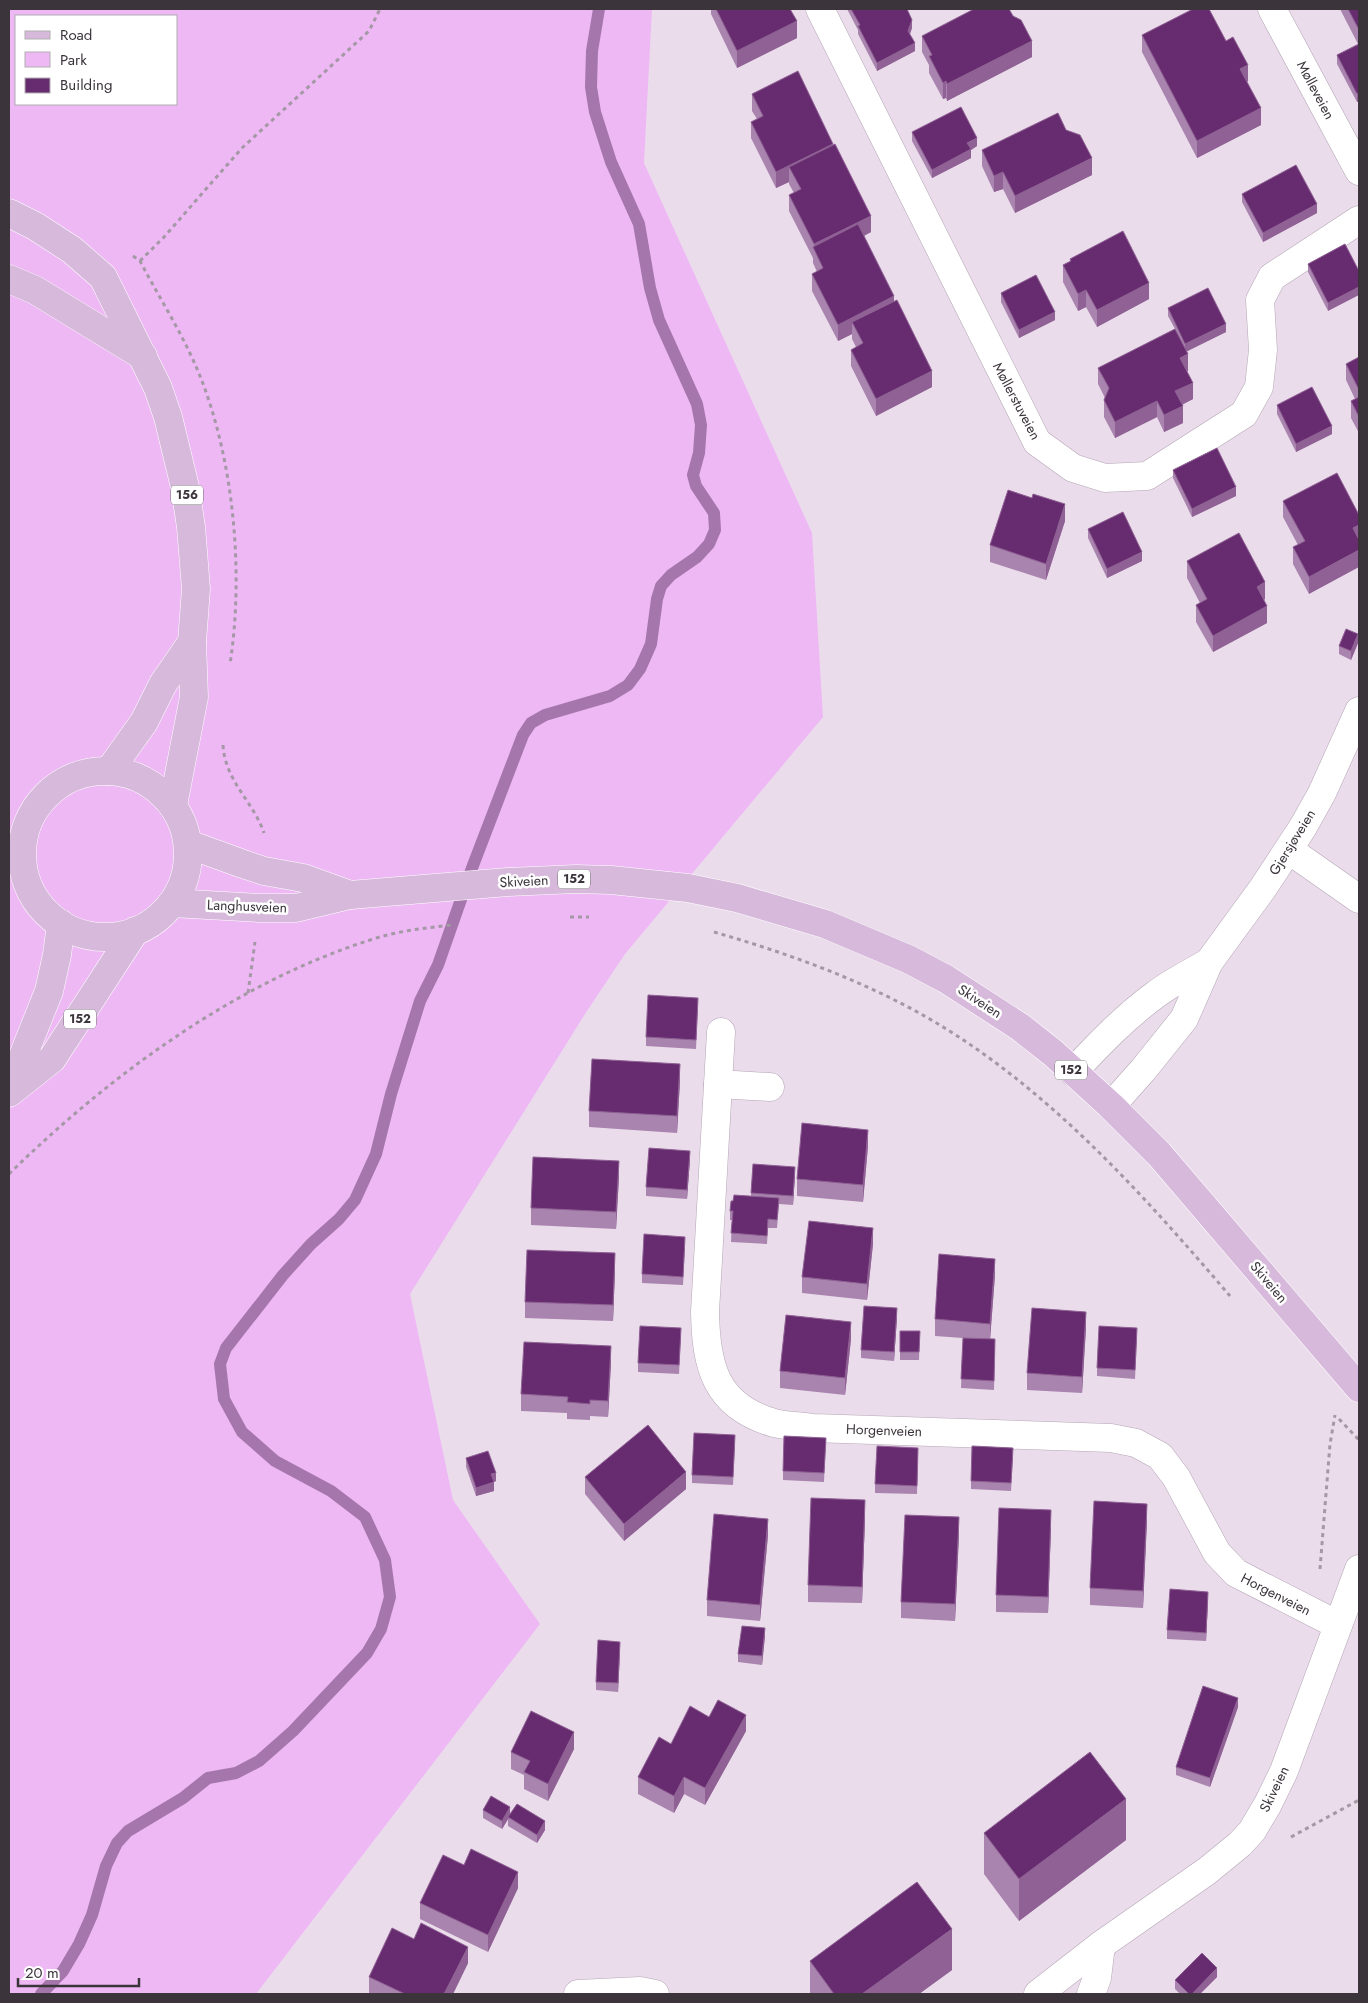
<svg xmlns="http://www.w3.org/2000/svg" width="1368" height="2003" font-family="Jost,sans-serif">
<rect width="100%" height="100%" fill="#ebdcec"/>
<path fill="#eeb8f5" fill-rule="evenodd" d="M9,9H652L644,163L812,533L823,717L625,954L585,1014L410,1294L453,1500L540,1624L256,1994H9ZM16,16H176V104H16Z"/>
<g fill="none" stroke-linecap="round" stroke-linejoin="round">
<polyline stroke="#a576ab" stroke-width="12" points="41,1994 63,1971 79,1944 92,1915 106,1866 117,1843 128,1831 183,1798 208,1778 236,1773 259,1761 293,1731 367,1653 381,1629 390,1597 385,1560 365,1517 331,1491 275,1461 242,1432 224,1399 220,1364 226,1348 283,1275 311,1244 339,1219 355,1200 376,1154 391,1094 420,1001 438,965 472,868 523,735 531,723 545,715 610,696 628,685 640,669 651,644 657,599 661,586 671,575 697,557 709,544 715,530 714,513 696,486 693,475 699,453 701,425 697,404 659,320 650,288 639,224 611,162 595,112 591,87 592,51 599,9"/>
<g stroke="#b4a6b5" stroke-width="29">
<g id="minor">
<polyline points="820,9 1037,442 1073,468 1105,478 1147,476 1244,414 1259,387 1263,350 1260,300 1272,277 1359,220"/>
<polyline points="1272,9 1359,171"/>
<polyline points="1289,850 1359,899"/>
<path d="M721,1032L705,1312C706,1366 715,1406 774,1423C786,1426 800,1426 813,1428L1111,1438L1136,1443L1160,1456L1176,1477L1217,1553L1236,1573L1338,1625"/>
<path d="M1073,1072C1099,1044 1125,1017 1155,995C1172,982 1191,973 1209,962"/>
<polyline points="718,1084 770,1087"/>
<polyline points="1111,1106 1143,1070 1184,1019 1209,962 1263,888 1303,827 1322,793 1359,711"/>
<polyline points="578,1994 640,1991 655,1994"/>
<polyline points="1038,1994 1101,1945 1207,1871 1240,1844 1252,1831 1268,1804 1284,1771 1359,1569"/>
<polyline points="1091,1994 1097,1978 1101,1945"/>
</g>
</g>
<g stroke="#fff" stroke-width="29">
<g id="major">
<polyline points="9,213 35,226 72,250 103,277 158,388 168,417 185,487 191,527 196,589 192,642 194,697 173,805"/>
<polyline points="9,279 35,290 143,356"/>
<polyline points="109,771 144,722 163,684 192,642"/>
<circle cx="105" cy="854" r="83"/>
<polyline points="188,844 243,864 264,871 303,878 350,895"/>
<polyline points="172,903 259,908 296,908 350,895 508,882 576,879 611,880 688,888 737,898 825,924 908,959 946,979 1020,1027 1053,1053 1111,1106 1159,1154 1359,1388"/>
<polyline points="9,1091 49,991 57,955 61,924"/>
<polyline points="9,1093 52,1059 135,931"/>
</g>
</g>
<g stroke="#a398a4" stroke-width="3" stroke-dasharray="4 4" stroke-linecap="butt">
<path d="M133,256L140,261C160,299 184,336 200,376C234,461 244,574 230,664"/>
<polyline points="140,261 164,237 242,148 369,31 380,9"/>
<path d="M223,745C225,781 253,801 264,833"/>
<polyline points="570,917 589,917"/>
<path d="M714,932C787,953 862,980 928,1018C1047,1087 1142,1193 1230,1296"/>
<polyline points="248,993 255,942"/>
<path d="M9,1174C109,1076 235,983 370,940C397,931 424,928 452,925"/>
<polyline points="1339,1419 1359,1440"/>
<polyline points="1320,1569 1330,1444 1335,1415"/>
<polyline points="1291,1837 1359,1800"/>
</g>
<use href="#minor" stroke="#fff" stroke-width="28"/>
<use href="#major" stroke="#d7badb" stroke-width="28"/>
</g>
<g fill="#a984ae">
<polygon points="711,9 790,9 797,38 737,68 711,14"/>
<polygon points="847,9 907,9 912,28 910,34 915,51 877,71 858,34 858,30"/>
<polygon points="1009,9 1032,57 947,101 946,98 943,99 929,73 929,65 922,52 922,36"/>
<polygon points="1340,9 1359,9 1359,101 1357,102 1337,64 1337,55 1358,44"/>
<polygon points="1142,35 1226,41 1248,81 1247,82 1261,125 1197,158 1142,52"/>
<polygon points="752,94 833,145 871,232 864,236 894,301 932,387 876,416 851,366 851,350 856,347 852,339 852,334 838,341 812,291 812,274 817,272 813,263 813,258 789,211 789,195 794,193 789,184 789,182 776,188 751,138 751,122 757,119 752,111"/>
<polygon points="1066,130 1092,175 1015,213 1003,189 994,192 982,166 982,150"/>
<polygon points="912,132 977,146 971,150 971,158 932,178 912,141"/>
<polygon points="1242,194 1317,213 1263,242 1242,202"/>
<polygon points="1345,244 1328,311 1308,272 1308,264"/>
<polygon points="1070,259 1149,299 1097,327 1086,307 1078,311 1063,282 1063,265 1070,261"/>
<polygon points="1001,293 1055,320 1019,338 1001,302"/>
<polygon points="1168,308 1226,332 1186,352 1188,371 1187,371 1193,399 1182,405 1183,423 1164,432 1157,417 1115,438 1104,417 1104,400 1105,398 1098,384 1098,368 1175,329 1168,316"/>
<polygon points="1359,357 1359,433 1351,418 1351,401 1355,399 1346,380 1346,364"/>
<polygon points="1277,405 1332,434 1296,452 1277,414"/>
<polygon points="1173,470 1236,496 1192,517 1173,478"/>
<polygon points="1032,498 1065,521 1046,580 990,562 990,545"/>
<polygon points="1283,501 1359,515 1309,594 1293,564 1293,547 1298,545 1283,517"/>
<polygon points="1088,529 1142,561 1107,578 1088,538"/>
<polygon points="1187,561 1265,599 1264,600 1267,623 1213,652 1196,622 1196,605 1200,603 1187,578"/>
<polygon points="1358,643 1351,660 1339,654 1339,646"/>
<polygon points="698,1007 696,1049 646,1046 646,1037"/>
<polygon points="680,1081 677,1133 589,1127 589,1111"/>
<polygon points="868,1146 863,1202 797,1196 797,1179"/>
<polygon points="690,1159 687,1199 646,1196 646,1187"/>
<polygon points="753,1164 795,1175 793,1205 779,1204 777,1228 768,1228 767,1244 731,1242 732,1220 730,1220 730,1211 751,1196"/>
<polygon points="619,1177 616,1229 531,1225 531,1208"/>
<polygon points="873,1244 867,1300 802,1293 802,1277"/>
<polygon points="685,1246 683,1285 642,1283 642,1274"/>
<polygon points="615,1270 613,1321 525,1318 525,1302"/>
<polygon points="995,1275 990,1339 995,1348 994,1390 961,1388 963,1338 935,1336 935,1319"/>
<polygon points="897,1317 894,1361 861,1358 861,1350"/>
<polygon points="1086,1328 1082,1393 1027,1390 1027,1373"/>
<polygon points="900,1331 920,1331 919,1360 900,1360"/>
<polygon points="1137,1336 1135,1379 1097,1376 1097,1368"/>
<polygon points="681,1337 679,1374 638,1372 638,1363"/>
<polygon points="851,1339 845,1395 780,1388 780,1371"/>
<polygon points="611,1363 608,1417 590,1416 590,1420 567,1419 567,1413 521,1411 521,1394"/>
<polygon points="826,1438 824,1482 783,1480 783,1471"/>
<polygon points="735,1444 733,1485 692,1483 692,1475"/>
<polygon points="918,1448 917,1494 875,1493 875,1484"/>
<polygon points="1013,1457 1011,1491 971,1489 971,1481"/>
<polygon points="466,1458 496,1481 494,1482 494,1491 476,1496 466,1467"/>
<polygon points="585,1477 686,1489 624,1541 585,1494"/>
<polygon points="865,1517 862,1603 808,1602 808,1585"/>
<polygon points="1147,1520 1143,1608 1090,1605 1090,1588"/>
<polygon points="1051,1526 1048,1613 996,1612 996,1595"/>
<polygon points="959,1534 955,1621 901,1618 901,1602"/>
<polygon points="768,1535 760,1621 707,1616 707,1600"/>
<polygon points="1208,1600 1206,1641 1167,1639 1167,1630"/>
<polygon points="765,1636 762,1665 738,1662 738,1654"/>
<polygon points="620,1650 618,1692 596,1690 596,1682"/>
<polygon points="1238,1707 1210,1787 1176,1775 1176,1767"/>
<polygon points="709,1717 746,1731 705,1805 684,1794 674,1813 638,1794 638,1777 671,1744"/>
<polygon points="574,1749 548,1801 524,1789 524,1775 511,1769 511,1752"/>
<polygon points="483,1810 510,1814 545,1830 537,1843 508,1826 508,1819 502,1829 483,1818"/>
<polygon points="984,1833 1126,1840 1019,1921 984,1874"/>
<polygon points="464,1865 518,1888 488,1952 420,1919 420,1903"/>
<polygon points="414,1939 468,1963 453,1994 371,1994 369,1993 369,1977"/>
<polygon points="810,1961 952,1970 919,1994 810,1994"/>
<polygon points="1217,1977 1200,1994 1180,1994 1175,1989 1175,1980"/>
</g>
<g fill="#8f6194">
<polygon points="912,20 912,28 908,39 908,31"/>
<polygon points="797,21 797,38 737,68 737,51"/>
<polygon points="1032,41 1032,57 947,101 947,84"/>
<polygon points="915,43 915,51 877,71 877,63"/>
<polygon points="1248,65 1248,81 1240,85 1240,69"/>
<polygon points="946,81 946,98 943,99 943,83"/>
<polygon points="1359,92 1359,101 1357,102 1357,94"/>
<polygon points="1261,108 1261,125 1197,158 1197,141"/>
<polygon points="977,138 977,146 971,150 971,158 932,178 932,170 967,143"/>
<polygon points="833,144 833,160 789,167 789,182 776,188 776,172"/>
<polygon points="1092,158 1092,175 1015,213 1015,196"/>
<polygon points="1003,172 1003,189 994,192 994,176"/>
<polygon points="1317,204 1317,213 1263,242 1263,233"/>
<polygon points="871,216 871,232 819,259 814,250 814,244"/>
<polygon points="1149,283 1149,299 1097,327 1097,310"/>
<polygon points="1359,287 1359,295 1328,311 1328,303"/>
<polygon points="1086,290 1086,307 1078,311 1078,294"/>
<polygon points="894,296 894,312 852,322 852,334 838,341 838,325"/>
<polygon points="1055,312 1055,320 1019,338 1019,330"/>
<polygon points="1226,324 1226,332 1185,352 1185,344"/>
<polygon points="1188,354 1188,371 1180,375 1180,358"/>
<polygon points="932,371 932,387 876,416 876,399"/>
<polygon points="1193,383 1193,399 1175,408 1175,391"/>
<polygon points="1157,401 1157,417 1115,438 1115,422"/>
<polygon points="1183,406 1183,423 1164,432 1164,415"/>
<polygon points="1332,426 1332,434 1296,452 1296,444"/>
<polygon points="1236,487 1236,496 1192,517 1192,509"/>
<polygon points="1065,504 1065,521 1046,580 1046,564"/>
<polygon points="1359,525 1359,542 1353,528"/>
<polygon points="1359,550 1359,567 1309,594 1309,577"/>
<polygon points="1142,552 1142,561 1107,578 1107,569"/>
<polygon points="1265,582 1265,599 1257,604 1257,587"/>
<polygon points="1267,606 1267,623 1213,652 1213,636"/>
<polygon points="1358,634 1358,643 1351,660 1351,651"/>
<polygon points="680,1064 680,1081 677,1133 677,1116"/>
<polygon points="868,1130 868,1146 863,1202 863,1185"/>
<polygon points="690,1151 690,1159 687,1199 687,1190"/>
<polygon points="619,1161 619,1177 616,1229 616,1212"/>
<polygon points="795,1167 795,1175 793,1205 793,1196"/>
<polygon points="873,1228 873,1244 867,1300 867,1284"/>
<polygon points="615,1253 615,1270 613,1321 613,1305"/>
<polygon points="995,1259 995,1275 990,1340 990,1324"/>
<polygon points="897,1308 897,1317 894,1361 894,1352"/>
<polygon points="1086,1312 1086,1328 1082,1393 1082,1377"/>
<polygon points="851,1322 851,1339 845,1395 845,1378"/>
<polygon points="611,1346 611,1363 608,1417 608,1401"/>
<polygon points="686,1472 686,1489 624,1541 624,1524"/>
<polygon points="496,1473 496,1481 491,1483 491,1474"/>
<polygon points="494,1482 494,1491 476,1496 476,1488"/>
<polygon points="865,1500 865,1517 862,1603 862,1587"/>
<polygon points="1147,1504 1147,1520 1143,1608 1143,1591"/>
<polygon points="1051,1510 1051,1526 1048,1613 1048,1597"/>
<polygon points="959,1517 959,1534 955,1621 955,1604"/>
<polygon points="768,1519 768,1535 760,1621 760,1605"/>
<polygon points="1208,1592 1208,1600 1206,1641 1206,1633"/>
<polygon points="765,1628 765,1636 762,1665 762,1656"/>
<polygon points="620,1642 620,1650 618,1692 618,1683"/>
<polygon points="1238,1698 1238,1707 1210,1787 1210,1778"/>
<polygon points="746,1715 746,1731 705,1805 705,1788"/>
<polygon points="574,1732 574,1749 548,1801 548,1784"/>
<polygon points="684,1777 684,1794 674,1813 674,1796"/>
<polygon points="1126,1799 1126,1840 1019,1921 1019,1879"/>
<polygon points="510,1807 510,1816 502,1829 502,1821"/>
<polygon points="545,1821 545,1830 537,1843 537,1835"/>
<polygon points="518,1872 518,1888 488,1952 488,1935"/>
<polygon points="952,1929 952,1970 919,1994 862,1994"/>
<polygon points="468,1947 468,1963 453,1994 444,1994"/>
<polygon points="1217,1968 1217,1977 1200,1994 1192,1994"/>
</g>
<g fill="#672c6f" stroke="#8f6194">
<polygon points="716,9 790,9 797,21 737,51"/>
<polygon points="851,9 907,9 912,20 908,31 915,43 877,63 858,26 860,25"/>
<polygon points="974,9 1009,9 1013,16 1021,20 1032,41 947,84 946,81 943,83 929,56 932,55 922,36"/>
<polygon points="1193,9 1209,9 1226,41 1233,37 1248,65 1240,69 1261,108 1197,141 1142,35"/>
<polygon points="1348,9 1359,9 1359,30"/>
<polygon points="1359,44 1359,92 1357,94 1337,55"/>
<polygon points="798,71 833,144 776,172 751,122 763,116 752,94"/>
<polygon points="961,107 977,138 967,143 971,149 932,170 912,132"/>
<polygon points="1058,113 1066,130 1080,135 1092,158 1015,196 1003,172 994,176 982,150"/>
<polygon points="835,144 871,216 814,244 789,195 801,189 789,167"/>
<polygon points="1296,165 1317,204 1263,233 1242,194"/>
<polygon points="858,224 894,296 838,325 812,274 823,268 813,247"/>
<polygon points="1123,231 1149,283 1097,310 1086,290 1078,294 1063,265 1071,261 1070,259"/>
<polygon points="1345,244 1359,271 1359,287 1328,303 1308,264"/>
<polygon points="1036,275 1055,312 1019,330 1001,293"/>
<polygon points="1208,288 1226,324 1185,344 1168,308"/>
<polygon points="897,300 932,371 876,399 851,350 863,343 852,322"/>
<polygon points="1175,329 1188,354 1180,358 1193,383 1175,391 1183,406 1164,415 1157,401 1115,422 1104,400 1109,388 1098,368"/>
<polygon points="1359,357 1359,390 1346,364"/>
<polygon points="1312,387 1332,426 1296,444 1277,405"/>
<polygon points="1359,397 1359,417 1351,401"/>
<polygon points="1217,448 1236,487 1192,509 1173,470"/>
<polygon points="1337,473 1359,515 1359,525 1353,528 1359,540 1359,550 1309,577 1293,547 1305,541 1283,501"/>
<polygon points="1008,490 1032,498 1033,494 1065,504 1046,564 990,545"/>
<polygon points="1123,512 1142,552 1107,569 1088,529"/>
<polygon points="1239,533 1265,582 1257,587 1267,606 1213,636 1196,605 1207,599 1187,561"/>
<polygon points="1346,629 1358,634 1351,651 1339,646"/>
<polygon points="648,995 698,998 696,1040 646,1037"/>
<polygon points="592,1059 680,1064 677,1116 589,1111"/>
<polygon points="802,1123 868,1130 863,1185 797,1179"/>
<polygon points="649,1148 690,1151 687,1190 646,1187"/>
<polygon points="533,1157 619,1161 616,1212 531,1208"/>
<polygon points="753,1164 795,1167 793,1196 751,1193"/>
<polygon points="734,1195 779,1198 777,1220 768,1219 767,1236 731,1233 733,1211 730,1211 731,1201 733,1201"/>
<polygon points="809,1221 873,1228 867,1284 802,1277"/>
<polygon points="644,1234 685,1237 683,1277 642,1274"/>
<polygon points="527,1250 615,1253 613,1305 525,1302"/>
<polygon points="939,1254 995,1259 990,1324 935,1319"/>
<polygon points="864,1306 897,1308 894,1352 861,1350"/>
<polygon points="1032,1308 1086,1312 1082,1377 1027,1373"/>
<polygon points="786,1315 851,1322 845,1378 780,1371"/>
<polygon points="640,1326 681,1328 679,1365 638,1363"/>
<polygon points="1099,1326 1137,1328 1135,1370 1097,1368"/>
<polygon points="900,1331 920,1331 919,1352 900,1352"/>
<polygon points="963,1338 995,1339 994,1381 961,1379"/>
<polygon points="524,1342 611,1346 608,1401 590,1400 590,1404 567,1402 568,1397 521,1394"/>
<polygon points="648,1425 686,1472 624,1524 585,1477"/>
<polygon points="694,1433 735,1435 733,1477 692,1475"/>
<polygon points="784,1436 826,1438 824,1473 783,1471"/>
<polygon points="877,1446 918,1448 917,1486 875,1484"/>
<polygon points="972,1446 1013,1448 1011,1483 971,1481"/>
<polygon points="488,1451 496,1473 491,1474 494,1482 476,1488 466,1458"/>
<polygon points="811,1498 865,1500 862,1587 808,1585"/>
<polygon points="1094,1501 1147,1504 1143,1591 1090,1588"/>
<polygon points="999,1508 1051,1510 1048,1597 996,1595"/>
<polygon points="714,1514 768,1519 760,1605 707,1600"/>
<polygon points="905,1515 959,1517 955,1604 901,1602"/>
<polygon points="1170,1589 1208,1592 1206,1633 1167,1630"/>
<polygon points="742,1626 765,1628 762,1656 738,1654"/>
<polygon points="598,1640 620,1642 618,1683 596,1682"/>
<polygon points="1203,1686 1238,1698 1210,1778 1176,1767"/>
<polygon points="718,1700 746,1715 705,1788 684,1777 674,1796 638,1777 659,1737 671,1744 690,1706 709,1717"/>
<polygon points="531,1711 574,1732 548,1784 524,1772 530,1761 511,1752"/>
<polygon points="1090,1752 1126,1799 1019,1879 984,1833"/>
<polygon points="491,1796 510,1807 502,1821 483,1810"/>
<polygon points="517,1804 545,1821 537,1835 508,1817"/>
<polygon points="471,1849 518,1872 488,1935 420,1903 443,1855 464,1865"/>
<polygon points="917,1882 952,1929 862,1994 834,1994 810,1961"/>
<polygon points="421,1923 468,1947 444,1994 405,1994 369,1977 392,1928 414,1939"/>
<polygon points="1202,1953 1217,1968 1192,1994 1189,1994 1175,1980"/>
</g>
<g text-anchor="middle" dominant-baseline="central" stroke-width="5" stroke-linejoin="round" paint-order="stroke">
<g fill="#fff" stroke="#767276" stroke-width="1">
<rect x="171" y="485.5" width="32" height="19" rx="4"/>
<rect x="558" y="869.5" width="32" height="19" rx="4"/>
<rect x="64" y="1009.5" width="32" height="19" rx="4"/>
<rect x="1055" y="1060.5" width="32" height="19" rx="4"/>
</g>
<g font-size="12" font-weight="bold" fill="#3b353b">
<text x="187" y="495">156</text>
<text x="574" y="879">152</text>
<text x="80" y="1019">152</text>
<text x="1071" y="1070">152</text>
</g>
<g font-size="14" fill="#3b353b" stroke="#fff">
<text transform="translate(1316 90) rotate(62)">Mølleveien</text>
<text transform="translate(1017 401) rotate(62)">Møllerstuveien</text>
<text transform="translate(1292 842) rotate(-58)">Gjersjøveien</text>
<text transform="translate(524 881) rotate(-3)">Skiveien</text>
<text transform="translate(247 906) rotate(2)">Langhusveien</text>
<text transform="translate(980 1001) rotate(33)">Skiveien</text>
<text transform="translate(1269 1282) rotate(50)">Skiveien</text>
<text transform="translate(884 1430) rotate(2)">Horgenveien</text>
<text transform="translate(1276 1594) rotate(27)">Horgenveien</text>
<text transform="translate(1274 1789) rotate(-64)">Skiveien</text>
</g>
</g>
<rect width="1368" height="2003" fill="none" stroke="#3b353b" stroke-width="20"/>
<rect x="15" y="15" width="162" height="90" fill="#ffffff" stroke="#b1aeb1"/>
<rect x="25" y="31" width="25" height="8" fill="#d7badb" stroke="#b1aeb1"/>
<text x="60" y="40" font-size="15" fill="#3b353b">Road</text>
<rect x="25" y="52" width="25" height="15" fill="#eeb8f5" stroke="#b1aeb1"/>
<text x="60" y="65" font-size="15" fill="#3b353b">Park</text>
<rect x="25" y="78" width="25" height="15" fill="#672c6f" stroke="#b1aeb1"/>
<text x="60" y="90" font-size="15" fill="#3b353b">Building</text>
<path d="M18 1978v8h121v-8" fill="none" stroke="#3b353b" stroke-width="2.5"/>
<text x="25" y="1978" font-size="15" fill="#3b353b" stroke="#ffffff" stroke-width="4" paint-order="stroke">20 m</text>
</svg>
